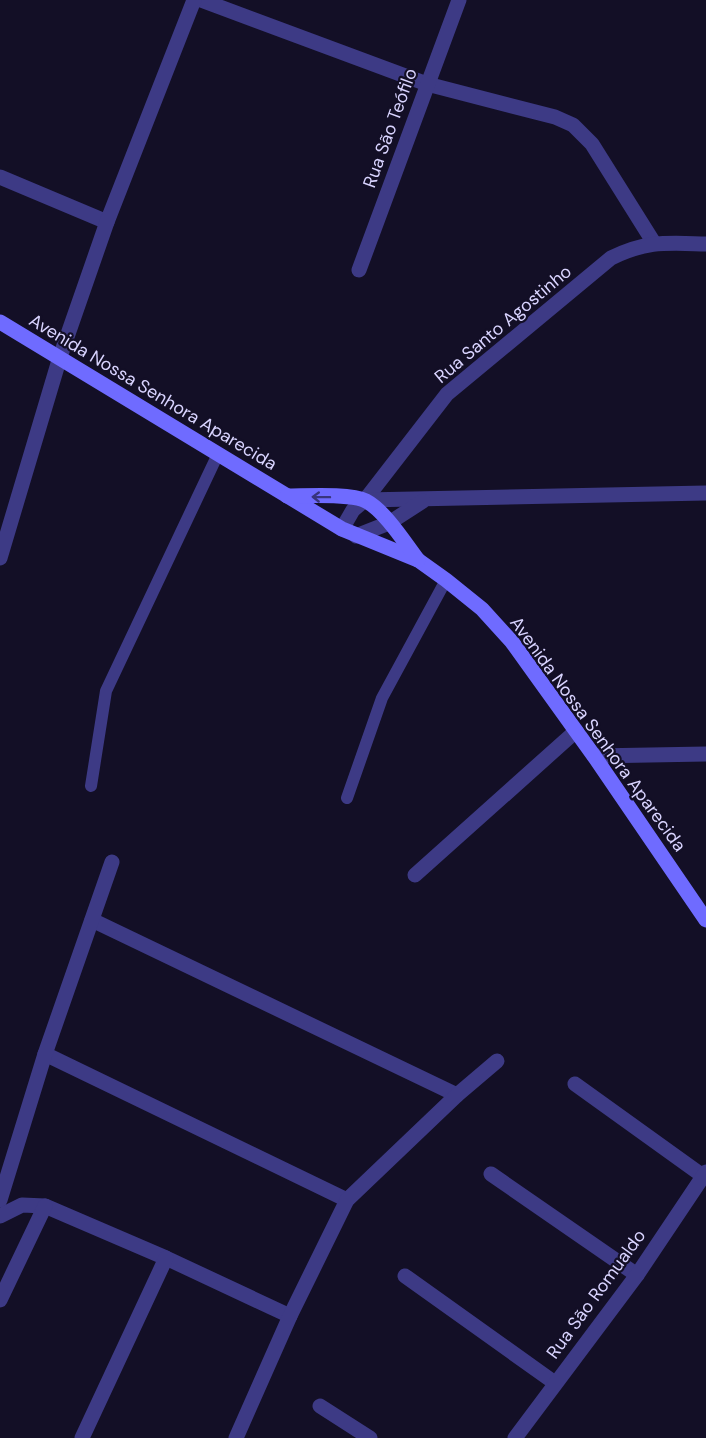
<svg xmlns="http://www.w3.org/2000/svg" width="706" height="1438" font-family="'DM Sans',sans-serif">
<rect width="100%" height="100%" fill="#130f26"/>
<g fill="none" stroke-linecap="round" stroke-linejoin="round">
<g stroke="#3d3a85" stroke-width="12">
<polyline points="91,786 106,691 218,454"/>
<polyline points="347,798 382,698 446,580"/>
</g>
<g stroke="#3d3a85" stroke-width="15">
<polyline points="201,0 427,84 555,117 573,125 592,144 654,243"/>
<polyline points="0,177 107,222"/>
<polyline points="359,270 459,0"/>
<path d="M365,500L447,394L611,258C647,240 668,243 706,244"/>
<polyline points="342,529 353,510 365,500 706,493"/>
<polyline points="356,536 389,523 423,501"/>
<polyline points="0,558 60,357 107,222 194,0"/>
<polyline points="594,756 706,754"/>
<polyline points="415,875 576,731"/>
<polyline points="92,920 457,1095"/>
<polyline points="45,1054 347,1200"/>
<polyline points="575,1084 703,1176"/>
<polyline points="491,1174 637,1275"/>
<polyline points="0,1200 45,1054 112,862"/>
<polyline points="0,1216 22,1205 45,1206 166,1258 290,1316"/>
<polyline points="405,1276 555,1383"/>
<polyline points="0,1300 45,1206"/>
<polyline points="320,1406 370,1438"/>
<polyline points="82,1438 166,1258"/>
<polyline points="236,1438 290,1316 347,1200 457,1095 497,1061"/>
<polyline points="515,1438 637,1275 706,1172"/>
</g>
<g stroke="#6f6bff" stroke-width="15">
<polyline points="0,322 342,529 418,560 446,580 482,609 512,642 594,756 706,920"/>
<path d="M287,496C306,496 350,493 366,501C385,511 405,543 418,560"/>
</g>
</g>
<defs><path id="oneway-shaft" d="M-6 0H5M1.5-3L5.5 0L1.5 3" fill="none" stroke-width="1.6" stroke-linecap="round" stroke-linejoin="round" transform="scale(1.5)"/></defs>
<use stroke="#38347d" href="#oneway-shaft" transform="translate(321 497) rotate(-179)"/>
<g text-anchor="middle" dominant-baseline="central" stroke-width="4.5" stroke-linejoin="round" paint-order="stroke">
<g font-size="18" fill="#d9d4ff" stroke="#130f26">
<text transform="translate(390 128) rotate(-70)">Rua São Teófilo</text>
<text transform="translate(503 324) rotate(-40)">Rua Santo Agostinho</text>
<text transform="translate(153 392) rotate(31)">Avenida Nossa Senhora Aparecida</text>
<text transform="translate(598 734) rotate(54)">Avenida Nossa Senhora Aparecida</text>
<text transform="translate(596 1294) rotate(-54)">Rua São Romualdo</text>
</g>
</g>
</svg>
